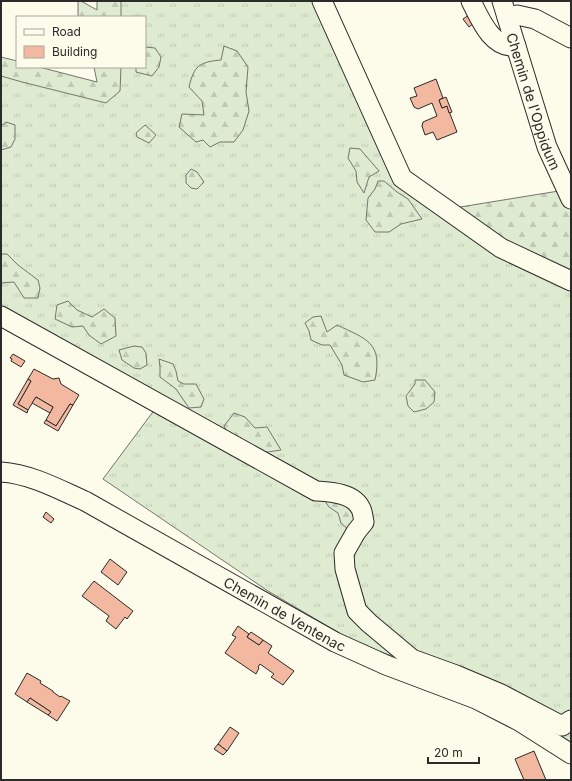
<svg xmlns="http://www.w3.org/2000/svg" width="572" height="781" font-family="Inter,sans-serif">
<defs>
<pattern id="grass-tufts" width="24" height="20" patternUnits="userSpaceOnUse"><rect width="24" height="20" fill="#deebd1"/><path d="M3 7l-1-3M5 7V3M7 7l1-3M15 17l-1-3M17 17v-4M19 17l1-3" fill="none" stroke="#bfcab4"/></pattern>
<pattern id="forest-firs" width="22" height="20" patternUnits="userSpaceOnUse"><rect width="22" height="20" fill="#deebd1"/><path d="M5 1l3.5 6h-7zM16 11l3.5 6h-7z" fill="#bfcab4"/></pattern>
</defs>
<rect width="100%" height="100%" fill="#fdfbea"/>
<polygon fill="url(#grass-tufts)" stroke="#74746e" points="107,1 321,1 399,172 571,283 571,746 439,673 356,643 268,591 103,479 161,401 1,319 1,66 108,93 108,67 145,67 145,17 107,17"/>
<g fill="url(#forest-firs)" stroke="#74746e">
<polygon points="78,1 81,1 97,10 97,1 121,1 121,17 78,17"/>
<path d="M224,46L237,51L248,67L246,92L249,111L243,130L234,142H220L210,147L203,140L196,142L179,127L182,114L204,115L202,101L189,87C194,66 199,62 221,60Z"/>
<polygon points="145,47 155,48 161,57 159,67 152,76 136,72 136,67 145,67"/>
<polygon points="1,57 17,61 17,67 39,67 97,82 94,67 121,67 120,91 106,103 22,82 1,76"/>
<polygon points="6,122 15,125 15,139 11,147 1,150 1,126"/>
<polygon points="145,125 156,135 149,143 137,137 136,133"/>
<polygon points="350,148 360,149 379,171 369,177 364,193 357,182 356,171 348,158"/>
<polygon points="191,169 197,172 204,182 197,189 191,188 186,183 186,175"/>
<polygon points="378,181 384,181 397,192 408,199 422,219 401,224 389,232 375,232 366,220 368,198 375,189"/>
<polygon points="571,189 571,283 454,208"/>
<polygon points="1,254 7,254 18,265 38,280 40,288 38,298 24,298 14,282 1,283"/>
<polygon points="68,301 77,310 92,317 104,309 115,318 116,336 101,344 89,335 83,326 72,327 55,319 57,305"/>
<path d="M321,316L327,332L337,325C366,339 383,342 375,380L363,382L344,375L342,365L330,345H322L311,340L309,331L305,323L313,317Z"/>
<polygon points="134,346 142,347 146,353 147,365 140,369 134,368 122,360 119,350"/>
<polygon points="159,359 173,364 176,371 178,381 184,384 196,384 204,399 201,407 189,408 176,389 160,377 160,367"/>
<polygon points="415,380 425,380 435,392 434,402 426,409 414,412 408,406 406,396 415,384"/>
<polygon points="234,413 245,417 255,428 267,427 281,450 261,453 239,454 241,438 229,435 224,426"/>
<polygon points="322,497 366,510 350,531 341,523 338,513 329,507"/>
</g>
<g fill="#f2b8a0" stroke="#2b2b2b">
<polygon points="469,15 474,23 469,27 463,19"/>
<polygon points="436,79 443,98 439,100 442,108 447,106 457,132 437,140 433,132 425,135 422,126 423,122 437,116 432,103 418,109 414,107 410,98 417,96 414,88"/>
<polygon points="446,97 452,112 449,113 447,106 442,108 439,100"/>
<polygon points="13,354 25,361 21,367 11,361 12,359 10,358"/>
<polygon points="34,369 53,379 59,378 61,384 79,395 73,405 70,404 56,426 46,420 53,407 36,397 28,410 18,404 31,381 28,379"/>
<polygon points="28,379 31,381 18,404 28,410 27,413 13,405"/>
<polygon points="36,397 53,407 50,413 32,403"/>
<polygon points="70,404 73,405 58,431 44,423 46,420 56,426"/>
<polygon points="46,512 54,519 51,523 43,517"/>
<polygon points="110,559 127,572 118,585 101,572"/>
<polygon points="94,581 133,611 127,619 125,617 116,629 106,621 109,616 82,596"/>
<polygon points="238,626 249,634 247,637 259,645 263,640 272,646 268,653 294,671 283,685 271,677 274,674 260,664 258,667 259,668 256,674 225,653 236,637 232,635"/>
<polygon points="251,632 263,640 259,645 247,637"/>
<polygon points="27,673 41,681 40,683 53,691 53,692 60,697 61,696 70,701 57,721 48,715 51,712 30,698 27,702 15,694"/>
<polygon points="30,698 51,712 48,715 27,702"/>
<polygon points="230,727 239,733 227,751 218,744"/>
<polygon points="218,744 227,751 223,755 214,749"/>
<polygon points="534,751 546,780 524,780 515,759"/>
</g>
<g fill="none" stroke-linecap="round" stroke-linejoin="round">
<g stroke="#2b2b2b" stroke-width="21">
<g id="minor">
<polyline points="322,1 402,178 501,248 571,281"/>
<path d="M471,1C480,19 492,49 516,46"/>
<path id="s1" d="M502,1L547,147L571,199"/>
<polyline points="507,17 517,15 535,19 571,38"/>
<path d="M1,316L316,491C331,492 354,493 361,509C363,513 363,518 364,522L356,532L344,553L345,569L357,611L369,623L412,659L456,675L501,694L562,726L571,720"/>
<path id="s2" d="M1,472C31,474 58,489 85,501L335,642L386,665L476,699L519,721L571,754"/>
</g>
</g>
<use href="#minor" stroke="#fdfbea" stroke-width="19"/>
</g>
<g text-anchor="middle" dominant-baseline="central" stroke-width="3" stroke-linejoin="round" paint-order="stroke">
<g font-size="14" fill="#2b2b2b" stroke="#fdfbea">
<text stroke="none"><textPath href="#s1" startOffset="105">Chemin de l'Oppidum</textPath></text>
<text stroke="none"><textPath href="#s2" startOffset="319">Chemin de Ventenac</textPath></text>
</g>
</g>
<rect width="572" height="781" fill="none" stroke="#2b2b2b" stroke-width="4"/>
<rect x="16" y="16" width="130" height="52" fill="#fdfbea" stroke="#a9a89e"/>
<rect x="24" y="29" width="20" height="6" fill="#fdfbea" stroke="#a9a89e"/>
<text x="52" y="36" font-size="12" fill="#2b2b2b">Road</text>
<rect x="24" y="46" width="20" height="12" fill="#f2b8a0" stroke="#a9a89e"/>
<text x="52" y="56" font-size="12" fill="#2b2b2b">Building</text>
<path d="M428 757v6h51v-6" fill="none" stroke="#2b2b2b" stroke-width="2"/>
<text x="434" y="757" font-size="12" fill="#2b2b2b" stroke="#fdfbea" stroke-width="3" paint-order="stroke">20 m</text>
</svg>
